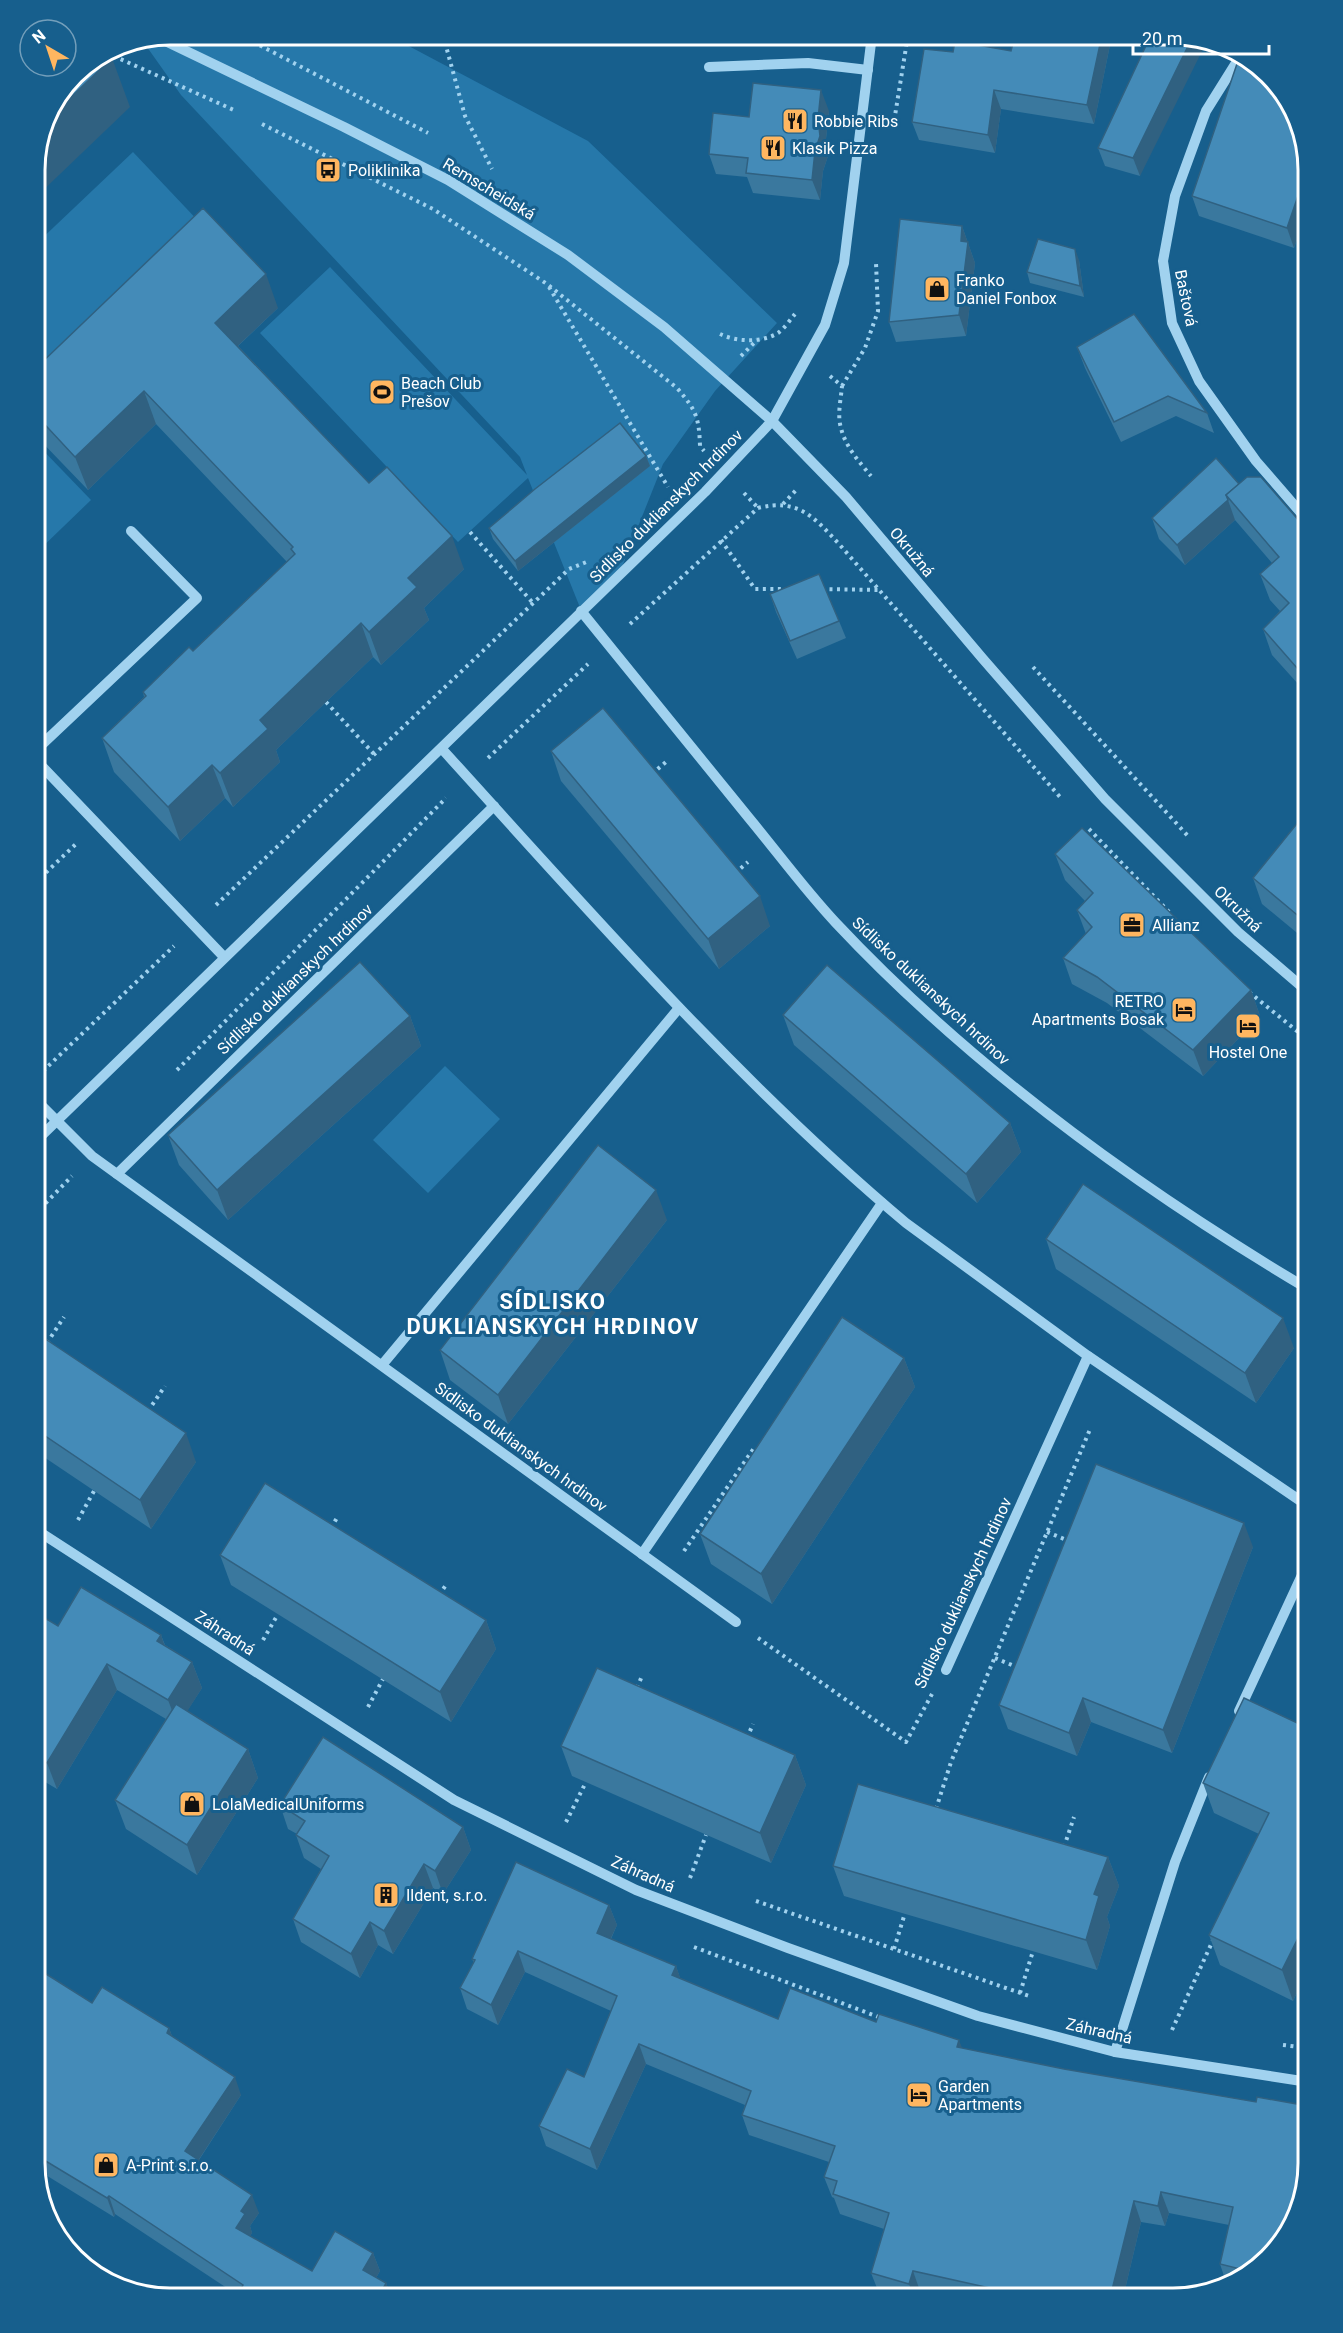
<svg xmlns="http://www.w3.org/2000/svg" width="1343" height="2333" font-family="Roboto,sans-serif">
<rect width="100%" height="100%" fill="#175f8d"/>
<g fill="#2678aa">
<polygon points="170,35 388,35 588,141 777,323 715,391 663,464 616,582 581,610 528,478 458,542 260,333 330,267 527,475 520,457 181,95 142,40"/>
<polygon points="133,152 203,226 35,386 35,245"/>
<polygon points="35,442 91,500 35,554"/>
<polygon points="445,1066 500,1119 428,1193 373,1140"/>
</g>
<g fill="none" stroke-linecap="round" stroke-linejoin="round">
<g stroke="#a1d2ef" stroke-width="4" stroke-dasharray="3 4.5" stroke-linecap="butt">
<polyline points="240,35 428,133"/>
<polyline points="443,35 465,116 492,169"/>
<polyline points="107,53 236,111"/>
<path d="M262,124L433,209L547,284L677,388C696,410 699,417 700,446L704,451"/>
<polyline points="893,128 908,35"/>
<polyline points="549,287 668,487"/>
<path d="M720,334C737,342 761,343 778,333C784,329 790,320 795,314"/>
<polyline points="741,356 757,340"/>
<path d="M830,376L842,386C841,399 837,415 841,428C845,446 860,463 871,476"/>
<polyline points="842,386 865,348 878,311 876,263"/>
<polyline points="744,493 758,508"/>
<polyline points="783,504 797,489"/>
<polyline points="470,532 533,603"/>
<polyline points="721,540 755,589 787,589"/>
<polyline points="822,589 879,590"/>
<path d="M630,624L758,508C798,498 814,517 839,544L1060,797"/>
<polyline points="1033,667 1188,836"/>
<polyline points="326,702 374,754"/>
<polyline points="488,758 588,664"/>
<polyline points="652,774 667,761"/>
<polyline points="1089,829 1169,912"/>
<polyline points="735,873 748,862"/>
<polyline points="35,883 77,843"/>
<polyline points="216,905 569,569 589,561"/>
<polyline points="1249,992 1308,1040"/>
<polyline points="177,1070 446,798"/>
<polyline points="43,1071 174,946"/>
<polyline points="35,1214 72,1176"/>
<polyline points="47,1343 64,1317"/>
<polyline points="148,1411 165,1386"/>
<polyline points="35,1492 47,1500"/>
<polyline points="78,1520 94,1491"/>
<polyline points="331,1528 338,1516"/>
<polyline points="1047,1532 1069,1541"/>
<polyline points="684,1551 754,1448"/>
<polyline points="439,1595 446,1585"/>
<polyline points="758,1638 906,1742 932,1694"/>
<polyline points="263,1640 278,1614"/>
<polyline points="995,1658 1019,1668"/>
<polyline points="637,1688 642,1676"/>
<polyline points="368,1707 383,1679"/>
<polyline points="747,1738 753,1724"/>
<polyline points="936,1809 951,1762 1091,1427"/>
<polyline points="566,1822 586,1782"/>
<polyline points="1064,1847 1074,1817"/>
<polyline points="690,1878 706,1835"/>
<polyline points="756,1901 1029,1996"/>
<polyline points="694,1947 881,2018"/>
<polyline points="894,1949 905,1913"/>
<polyline points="1020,1993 1033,1951"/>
<polyline points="1172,2030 1214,1938"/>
<polyline points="1283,2045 1308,2048"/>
</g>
<g stroke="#a1d2ef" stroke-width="10">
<polyline points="157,37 344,127 448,180 568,255 664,327 772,421 846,497 983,659 1105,799 1238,932 1308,992"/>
<polyline points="1241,55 1206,111 1175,196 1163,261 1172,323 1199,381 1256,461 1308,521"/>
<polyline points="709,67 808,63 868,70"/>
<path d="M581,611C637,680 693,749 749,818C778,853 805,890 836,923C972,1068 1138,1188 1308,1289"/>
<path d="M442,749C591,913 737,1081 906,1223L1088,1356L1308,1506"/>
<polyline points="35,751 197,598 131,531"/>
<polyline points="35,759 224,957"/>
<polyline points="35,1099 92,1156 736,1622"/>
<polyline points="35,1142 705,492 772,421 825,325 844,263 872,35"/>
<polyline points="117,1174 494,806"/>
<polyline points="382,1365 679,1008"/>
<polyline points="35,1529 454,1800 636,1890 788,1948 978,2016 1115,2052 1308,2082"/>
<polyline points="642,1554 882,1203"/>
<polyline points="946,1670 1088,1356"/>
<polyline points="1239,1711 1308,1562"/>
<polyline points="1115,2052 1175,1862 1209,1777"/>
</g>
</g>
<g fill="#3a789e">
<polygon points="1015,35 1112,35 1094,124 1001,109 995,153 919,140 912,122 953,52 1011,51"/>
<polygon points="1151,35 1140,176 1105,166 1098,148"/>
<polygon points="829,111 826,139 828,156 823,171 820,200 753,193 747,177 716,174 709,154 749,117"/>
<polygon points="1308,170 1308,211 1307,210 1294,248 1199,216 1192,196"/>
<polygon points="962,226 975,263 966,336 896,342 889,322"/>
<polygon points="1079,260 1084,297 1030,283 1027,272"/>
<polygon points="278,308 238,346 369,483 464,569 424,608 429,620 381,665 373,657 276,750 280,762 233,807 225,798 180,841 114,772 102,738 144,697 143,692 193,651 287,562 156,424 88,490 35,435 35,369"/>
<polygon points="1077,347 1207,413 1214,433 1176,416 1121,442 1085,368"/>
<polygon points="646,456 650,466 518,571 493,539 489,528"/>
<polygon points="1239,484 1308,531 1308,695 1272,655 1263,629 1280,611 1270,600 1260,574 1272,563 1235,520 1185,565 1159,539 1152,518"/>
<polygon points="770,594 839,621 846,638 797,659 776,612"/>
<polygon points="551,751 770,926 719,969 561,781"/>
<polygon points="1308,810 1308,942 1262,904 1253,878"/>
<polygon points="1055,854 1251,990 1260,1016 1203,1076 1107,1003 1072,984 1063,958 1086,934 1077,910 1085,901 1065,880"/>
<polygon points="783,1015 1010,1123 1021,1152 977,1203 794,1045"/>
<polygon points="410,1016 421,1046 228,1220 179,1165 168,1135"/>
<polygon points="667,1220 508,1424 450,1380 440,1350"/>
<polygon points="1046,1239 1294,1348 1256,1403 1056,1269"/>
<polygon points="35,1332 196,1462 151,1529 35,1451"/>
<polygon points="904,1358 915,1387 772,1604 711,1564 700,1534"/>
<polygon points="1253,1547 1172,1753 1091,1722 1077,1756 1008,1729 999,1705"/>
<polygon points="220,1555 486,1620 496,1649 451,1722 231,1585"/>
<polygon points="35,1612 58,1626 161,1635 165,1645 192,1662 202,1688 187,1711 248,1749 258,1778 197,1875 126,1829 115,1800 166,1719 117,1690 57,1789 35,1776"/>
<polygon points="1308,1728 1308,1969 1293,2001 1220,1965 1209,1935 1259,1834 1214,1813 1203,1783"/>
<polygon points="561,1746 795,1755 806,1785 771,1863 572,1776"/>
<polygon points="280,1805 463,1827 471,1850 443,1894 433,1888 393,1954 378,1945 360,1978 301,1942 293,1919 321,1869 304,1858 296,1835 297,1834 288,1829"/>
<polygon points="1108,1857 1119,1886 1107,1917 1110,1926 1097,1970 844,1896 833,1866"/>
<polygon points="609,1905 617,1925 611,1939 676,1966 680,1978 778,2019 876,2022 962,2048 1286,2238 1232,2285 1227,2285 1220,2264 1229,2225 1169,2213 1165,2226 1141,2222 1123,2298 953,2298 920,2291 918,2298 896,2298 879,2293 871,2273 884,2229 840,2214 834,2198 832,2197 824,2177 829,2162 749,2135 742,2115 745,2105 646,2064 597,2170 546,2146 539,2126 584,2077 611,2011 525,1972 498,2025 467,2009 460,1988 474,1963 472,1959"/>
<polygon points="35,1967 92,2003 169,2028 172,2036 241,2095 199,2160 259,2213 250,2226 252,2233 250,2236 312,2271 373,2253 380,2271 376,2278 386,2283 392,2298 242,2298 115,2214 114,2217 36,2169 34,2163"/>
</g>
<g fill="#306181">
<polygon points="1102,35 1112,35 1094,124 1087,105"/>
<polygon points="1192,38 1206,43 1140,176 1133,158"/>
<polygon points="112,58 130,107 35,198 35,162 44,123"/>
<polygon points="821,90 829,111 826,139 828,156 823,171 820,200 812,180"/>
<polygon points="994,90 1001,109 995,153 988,135"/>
<polygon points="1300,190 1307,210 1294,248 1287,228"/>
<polygon points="962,226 975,263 966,336 959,315 961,241"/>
<polygon points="1075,249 1079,260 1084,297 1080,286"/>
<polygon points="266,274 278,308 227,356 215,323"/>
<polygon points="144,391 156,424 88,490 75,457"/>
<polygon points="646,456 650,466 518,571 515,561"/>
<polygon points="1228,500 1235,520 1185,565 1177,545"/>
<polygon points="452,536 464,569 424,608 429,620 381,665 369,632 408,578"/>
<polygon points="361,623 373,657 276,750 280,762 233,807 220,773 260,720"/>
<polygon points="212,765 225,798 180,841 168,807"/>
<polygon points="760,896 770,926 719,969 708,939"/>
<polygon points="1251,990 1260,1016 1203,1076 1193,1050"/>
<polygon points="410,1016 421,1046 228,1220 217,1190"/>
<polygon points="1010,1123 1021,1152 977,1203 966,1174"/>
<polygon points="656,1190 667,1220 508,1424 498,1395"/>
<polygon points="1283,1318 1294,1348 1256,1403 1245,1373"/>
<polygon points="904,1358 915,1387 772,1604 761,1574"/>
<polygon points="186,1433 196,1462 151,1529 140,1500"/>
<polygon points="1244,1523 1253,1547 1172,1753 1163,1730"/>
<polygon points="486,1620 496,1649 451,1722 440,1692"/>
<polygon points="161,1635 170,1661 157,1641"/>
<polygon points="192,1662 202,1688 178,1726 168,1700"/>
<polygon points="107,1664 117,1690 57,1789 47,1763"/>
<polygon points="1083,1698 1091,1722 1077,1756 1069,1733"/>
<polygon points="248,1749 258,1778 197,1875 187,1845"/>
<polygon points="795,1755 806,1785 771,1863 760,1833"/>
<polygon points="463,1827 471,1850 443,1894 435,1871"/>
<polygon points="1108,1857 1119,1886 1107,1917 1110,1926 1097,1970 1086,1940 1094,1894"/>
<polygon points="424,1864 433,1888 393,1954 384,1931"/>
<polygon points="609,1905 617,1925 604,1953 597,1933"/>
<polygon points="370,1922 378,1945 360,1978 351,1954"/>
<polygon points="1308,1929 1308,1947 1305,1937"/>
<polygon points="1300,1934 1308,1958 1308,1969 1293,2001 1282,1970"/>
<polygon points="518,1951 525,1972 498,2025 491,2005"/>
<polygon points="676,1966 683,1986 672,1975"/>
<polygon points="169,2028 176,2047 167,2033"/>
<polygon points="959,2040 967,2061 957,2047"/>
<polygon points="639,2044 646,2064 597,2170 590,2149"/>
<polygon points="235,2077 241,2095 192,2170 185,2151"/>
<polygon points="1161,2192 1169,2213 1165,2226 1158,2206"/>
<polygon points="252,2195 259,2213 250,2226 252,2233 243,2247 236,2228 241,2211"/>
<polygon points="109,2196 115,2214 114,2217 107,2198"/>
<polygon points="1134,2201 1141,2222 1123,2298 1110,2298"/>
<polygon points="373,2253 380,2271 370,2288 363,2270"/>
<polygon points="913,2271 920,2291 918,2298 914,2298 909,2284"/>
<polygon points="386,2283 392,2298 378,2298"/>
</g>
<g fill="#448bb8" stroke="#306181" stroke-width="1.5">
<polygon points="1015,35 1102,35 1087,105 994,90 988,135 912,122 924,49 953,52 955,41 1011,51"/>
<polygon points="1151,35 1182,35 1192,38 1133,158 1098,148"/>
<polygon points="107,52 112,58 44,123 45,118 75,74"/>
<polygon points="1240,55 1248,58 1295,111 1308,170 1308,193 1300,190 1287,228 1192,196"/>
<polygon points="753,83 821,90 818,119 820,136 815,151 812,180 746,173 748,158 709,154 713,113 749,117"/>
<polygon points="203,208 266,274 215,323 369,483 387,467 452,536 408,578 417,587 369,632 361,623 260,720 268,729 220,773 212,765 168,807 102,738 146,696 143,692 189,647 193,651 295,554 291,549 293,547 144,391 75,457 35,414 35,369"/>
<polygon points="900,219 962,226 961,241 968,242 959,315 889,322"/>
<polygon points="1038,239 1075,249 1080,286 1027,272"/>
<polygon points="1134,314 1207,413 1168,396 1114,422 1077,347"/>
<polygon points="620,423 646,456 515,561 489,528 535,489"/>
<polygon points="1216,458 1239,484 1226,495 1228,500 1177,545 1152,518"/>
<polygon points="1247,477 1261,477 1308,531 1308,678 1297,668 1263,629 1289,603 1260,574 1279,557 1226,495"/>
<polygon points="819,574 839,621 790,641 770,594"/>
<polygon points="603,708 760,896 708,939 551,751"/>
<polygon points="1308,810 1308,924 1253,878"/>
<polygon points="1082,828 1251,990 1193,1050 1097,977 1063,958 1092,927 1077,910 1093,893 1055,854"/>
<polygon points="360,962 410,1016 217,1190 168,1135"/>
<polygon points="827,965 1010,1123 966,1174 783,1015"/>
<polygon points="598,1145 656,1190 498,1395 440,1350"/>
<polygon points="1083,1184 1283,1318 1245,1373 1046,1239"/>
<polygon points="842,1317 904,1358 761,1574 700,1534"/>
<polygon points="35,1332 186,1433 140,1500 35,1429"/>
<polygon points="1096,1464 1244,1523 1163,1730 1083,1698 1069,1733 999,1705"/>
<polygon points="265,1483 486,1620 440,1692 220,1555"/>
<polygon points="81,1587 161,1635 157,1641 192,1662 168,1700 107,1664 47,1763 35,1755 35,1665 36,1663 35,1662 35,1612 58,1626"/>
<polygon points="597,1668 795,1755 760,1833 561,1746"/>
<polygon points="1244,1698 1308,1728 1308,1929 1305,1937 1300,1934 1282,1970 1209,1935 1269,1813 1203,1783"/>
<polygon points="176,1704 248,1749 187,1845 115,1800"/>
<polygon points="323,1737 463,1827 435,1871 424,1864 384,1931 370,1922 351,1954 293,1919 329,1856 296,1835 305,1821 280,1805"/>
<polygon points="858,1784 1108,1857 1094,1894 1099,1896 1086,1940 833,1866"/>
<polygon points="516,1862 609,1905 597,1933 676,1966 672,1975 778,2019 790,1988 876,2022 879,2014 959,2040 957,2047 1064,2069 1256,2102 1257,2097 1308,2106 1308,2163 1286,2238 1248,2271 1220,2264 1233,2207 1161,2192 1158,2206 1134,2201 1110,2298 1035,2298 913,2271 909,2284 871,2273 889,2213 833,2194 837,2181 824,2177 835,2146 742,2115 751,2091 639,2044 590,2149 539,2126 567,2069 584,2077 617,1996 518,1951 491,2005 460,1988 475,1960 472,1959"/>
<polygon points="35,1967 92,2003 102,1987 169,2028 167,2033 235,2077 185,2151 252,2195 241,2211 245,2214 236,2228 312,2271 335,2231 373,2253 363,2270 386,2283 378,2298 253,2298 240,2291 243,2285 109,2196 107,2198 34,2154"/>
</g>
<defs>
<g id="restaurant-square" transform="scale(1.35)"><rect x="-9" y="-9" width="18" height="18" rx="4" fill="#ffb660" stroke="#175f8d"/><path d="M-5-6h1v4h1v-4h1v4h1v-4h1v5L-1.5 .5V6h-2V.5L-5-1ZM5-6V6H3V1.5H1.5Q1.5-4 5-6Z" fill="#111"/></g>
<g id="bus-square" transform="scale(1.35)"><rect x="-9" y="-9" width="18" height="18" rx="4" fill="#ffb660" stroke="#175f8d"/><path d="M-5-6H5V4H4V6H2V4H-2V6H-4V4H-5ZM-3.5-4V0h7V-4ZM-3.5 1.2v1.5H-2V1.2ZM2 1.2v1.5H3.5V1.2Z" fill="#111"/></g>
<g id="shop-square" transform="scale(1.35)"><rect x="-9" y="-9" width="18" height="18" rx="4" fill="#ffb660" stroke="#175f8d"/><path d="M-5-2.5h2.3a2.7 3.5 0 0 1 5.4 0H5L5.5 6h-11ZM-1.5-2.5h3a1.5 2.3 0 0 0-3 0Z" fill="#111"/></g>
<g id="stadium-square" transform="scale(1.35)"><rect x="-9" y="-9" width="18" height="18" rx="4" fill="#ffb660" stroke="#175f8d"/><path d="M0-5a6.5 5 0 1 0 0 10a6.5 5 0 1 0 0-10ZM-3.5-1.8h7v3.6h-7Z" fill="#111"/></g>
<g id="office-square" transform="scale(1.35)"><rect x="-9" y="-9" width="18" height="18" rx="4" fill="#ffb660" stroke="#175f8d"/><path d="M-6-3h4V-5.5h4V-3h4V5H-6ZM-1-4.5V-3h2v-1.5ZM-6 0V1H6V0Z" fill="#111"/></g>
<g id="hotel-square" transform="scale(1.35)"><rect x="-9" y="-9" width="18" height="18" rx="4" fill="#ffb660" stroke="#175f8d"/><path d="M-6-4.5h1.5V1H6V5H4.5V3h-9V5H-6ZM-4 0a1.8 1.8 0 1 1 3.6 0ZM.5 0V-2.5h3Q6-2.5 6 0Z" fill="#111"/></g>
<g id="building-square" transform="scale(1.35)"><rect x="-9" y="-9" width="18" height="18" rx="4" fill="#ffb660" stroke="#175f8d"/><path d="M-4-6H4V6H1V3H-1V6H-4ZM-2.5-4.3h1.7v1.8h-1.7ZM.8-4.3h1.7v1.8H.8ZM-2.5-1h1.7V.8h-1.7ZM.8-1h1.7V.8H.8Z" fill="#111"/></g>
</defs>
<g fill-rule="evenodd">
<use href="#restaurant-square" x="795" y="121"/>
<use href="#restaurant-square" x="773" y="148"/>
<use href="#bus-square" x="328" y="170"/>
<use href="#shop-square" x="937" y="289"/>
<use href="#stadium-square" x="382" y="392"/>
<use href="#office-square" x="1132" y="925"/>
<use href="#hotel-square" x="1184" y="1010"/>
<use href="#hotel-square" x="1248" y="1026"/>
<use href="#shop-square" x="192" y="1804"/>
<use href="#building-square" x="386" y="1895"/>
<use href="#hotel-square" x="919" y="2095"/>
<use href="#shop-square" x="106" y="2165"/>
</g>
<g text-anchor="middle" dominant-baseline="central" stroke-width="6" stroke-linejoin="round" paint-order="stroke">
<g font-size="16" fill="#fff" stroke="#175f8d" text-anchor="start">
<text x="814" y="121">Robbie Ribs</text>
<text x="792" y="148">Klasik Pizza</text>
<text x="348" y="170">Poliklinika</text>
<text x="956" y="280">Franko<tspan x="956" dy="18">Daniel Fonbox</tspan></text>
<text x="401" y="383">Beach Club<tspan x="401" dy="18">Prešov</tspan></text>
<text x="1152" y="925">Allianz</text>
<text x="1164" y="1001" text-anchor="end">RETRO<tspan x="1164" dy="18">Apartments Bosak</tspan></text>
<text x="1248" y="1052" text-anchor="middle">Hostel One</text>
<text x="212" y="1804">LolaMedicalUniforms</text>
<text x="406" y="1895">Ildent, s.r.o.</text>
<text x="938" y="2086">Garden<tspan x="938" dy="18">Apartments</tspan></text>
<text x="126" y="2165">A-Print s.r.o.</text>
</g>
<g font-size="16" fill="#fff" stroke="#175f8d">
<text transform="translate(489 189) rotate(31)">Remscheidská</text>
<text transform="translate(1186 298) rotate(78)">Baštová</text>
<text transform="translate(666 506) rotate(-45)">Sídlisko duklianskych hrdinov</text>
<text transform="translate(912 552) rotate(50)">Okružná</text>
<text transform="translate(1238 909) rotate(44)">Okružná</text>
<text transform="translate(295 979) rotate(-44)">Sídlisko duklianskych hrdinov</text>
<text transform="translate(931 991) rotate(43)">Sídlisko duklianskych hrdinov</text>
<text transform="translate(521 1447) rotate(36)">Sídlisko duklianskych hrdinov</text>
<text transform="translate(963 1593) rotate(-65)">Sídlisko duklianskych hrdinov</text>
<text transform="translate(225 1633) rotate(33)">Záhradná</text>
<text transform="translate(643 1874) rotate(24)">Záhradná</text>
<text transform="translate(1099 2031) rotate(13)">Záhradná</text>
</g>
<g font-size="22" font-weight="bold" letter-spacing="1.5" fill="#fff" stroke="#175f8d">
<text x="553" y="1301">SÍDLISKO<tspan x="553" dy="25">DUKLIANSKYCH HRDINOV</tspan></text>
</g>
</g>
<path d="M0 0H1343V2333H0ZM170 45H1173A125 125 0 0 1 1298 170V2163A125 125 0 0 1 1173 2288H170A125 125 0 0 1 45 2163V170A125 125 0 0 1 170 45Z" fill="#175f8d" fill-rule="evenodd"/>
<path fill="none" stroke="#fff" stroke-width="3" d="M170 45H1173A125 125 0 0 1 1298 170V2163A125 125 0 0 1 1173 2288H170A125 125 0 0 1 45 2163V170A125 125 0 0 1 170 45Z"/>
<g transform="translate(48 48) rotate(321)"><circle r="28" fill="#175f8d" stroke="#749fbb" stroke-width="1.5"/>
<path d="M0-4.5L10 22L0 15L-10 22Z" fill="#ffb660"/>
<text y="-9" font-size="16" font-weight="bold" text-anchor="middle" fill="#ffffff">N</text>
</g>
<path d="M1133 45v9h136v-9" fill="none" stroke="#ffffff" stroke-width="3"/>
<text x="1142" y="45" font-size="18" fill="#ffffff" stroke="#175f8d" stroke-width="4.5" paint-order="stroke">20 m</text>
</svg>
